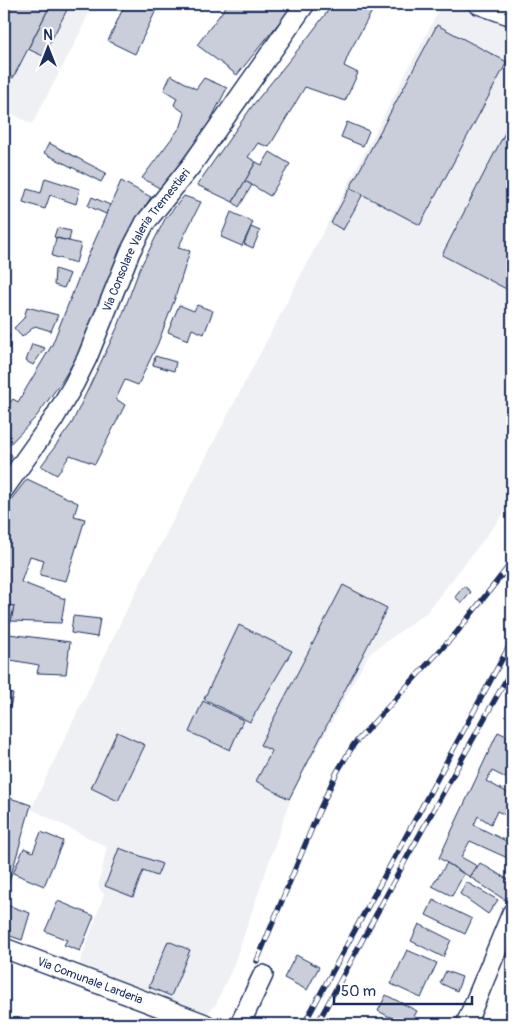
<svg xmlns="http://www.w3.org/2000/svg" width="516" height="1028" font-family="Pangolin,sans-serif">
<rect width="100%" height="100%" fill="#fff"/>
<filter id="ink" filterUnits="userSpaceOnUse"><feTurbulence type="fractalNoise" baseFrequency=".02" numOctaves="2"/><feDisplacementMap in="SourceGraphic" scale="10" xChannelSelector="R" yChannelSelector="G"/><feConvolveMatrix kernelMatrix="1 2 1 2 8 2 1 2 1" color-interpolation-filters="sRGB"/></filter>
<g filter="url(#ink)">
<g fill="#eff0f4">
<polygon points="4,4 93,4 74,45 32,124 4,110"/>
<polygon points="442,4 512,4 512,498 502,516 427,612 369,654 293,792 234,964 216,1004 208,1012 196,1013 79,965 104,895 98,886 107,847 31,809 129,605"/>
</g>
<g fill="#caceda" stroke="#1b2f5e">
<polygon points="4,4 51,4 13,78 4,73"/>
<polygon points="51,4 70,4 43,56 28,49"/>
<polygon points="125,4 159,4 135,54 108,41"/>
<polygon points="228,4 294,4 237,75 197,45"/>
<polygon points="333,4 376,4 350,51 344,66 358,73 345,101 305,87 269,147 258,143 248,157 256,162 233,202 197,185 253,105 309,36"/>
<polygon points="437,25 507,62 420,225 350,188"/>
<polygon points="171,75 196,89 204,78 227,88 209,123 161,189 142,178 181,126 185,113 174,105 177,98 164,90"/>
<polygon points="512,119 512,292 442,255"/>
<polygon points="347,122 369,131 363,146 341,137"/>
<polygon points="49,143 106,173 101,182 44,153"/>
<polygon points="270,152 290,164 270,196 245,181 256,162 262,165"/>
<polygon points="45,178 80,189 76,204 50,195 45,209 23,202 27,189 41,193"/>
<polygon points="121,181 151,197 132,228 76,358 62,381 36,417 4,450 4,410 13,399 18,402 52,345 81,272"/>
<polygon points="245,181 252,185 239,207 233,202"/>
<polygon points="350,188 363,194 343,230 331,223"/>
<polygon points="184,196 201,202 178,248 190,251 174,301 158,343 138,385 125,380 116,399 125,405 95,464 70,455 57,475 41,466 72,423 119,324 140,268 165,219"/>
<polygon points="92,197 110,205 106,214 88,206"/>
<polygon points="231,212 253,222 242,246 221,237"/>
<polygon points="251,227 260,231 253,248 244,244"/>
<polygon points="57,228 71,231 69,241 54,237"/>
<polygon points="56,238 81,244 76,263 52,256"/>
<polygon points="55,269 70,274 64,288 54,285"/>
<polygon points="179,305 194,311 197,305 213,311 204,334 192,329 188,340 168,332"/>
<polygon points="27,307 58,315 51,331 35,326 22,337 14,328 24,318"/>
<polygon points="4,333 10,335 5,348 4,348"/>
<polygon points="32,344 45,348 33,365 26,361"/>
<polygon points="155,356 176,362 174,371 153,365"/>
<polygon points="4,450 12,455 4,471"/>
<polygon points="27,479 78,503 74,516 85,519 66,581 40,575 44,560 30,556 21,582 65,599 61,623 11,621 14,606 4,604 4,522 10,501"/>
<polygon points="343,585 387,608 289,799 256,781 272,751 260,745"/>
<polygon points="464,586 471,592 462,603 455,597"/>
<polygon points="4,604 14,606 11,621 4,620"/>
<polygon points="73,616 100,619 97,637 71,633"/>
<polygon points="239,625 292,651 250,722 204,699"/>
<polygon points="4,633 9,634 4,669"/>
<polygon points="9,634 70,642 66,674 37,673 39,665 5,659"/>
<polygon points="4,692 13,694 10,707 4,707"/>
<polygon points="203,701 243,720 230,750 189,732"/>
<polygon points="117,732 145,745 118,801 91,788"/>
<polygon points="498,732 511,738 512,736 512,781 492,771 486,781 512,795 512,818 497,811 491,824 478,816 474,825 512,844 512,860 470,841 461,857 477,866 470,877 439,858"/>
<polygon points="4,796 31,805 4,900"/>
<polygon points="41,832 63,841 44,886 13,873 24,848 33,852"/>
<polygon points="119,848 162,864 157,876 143,871 133,897 105,886"/>
<polygon points="447,863 464,874 452,896 432,886"/>
<polygon points="480,863 512,882 512,886 505,900 470,877"/>
<polygon points="466,882 498,900 488,914 460,894"/>
<polygon points="433,900 472,919 465,934 426,915"/>
<polygon points="58,901 94,916 80,951 64,945 67,940 45,931"/>
<polygon points="4,904 30,913 22,940 4,934"/>
<polygon points="419,924 451,940 443,957 411,941"/>
<polygon points="168,941 190,950 171,996 149,987"/>
<polygon points="407,950 437,963 421,998 391,984"/>
<polygon points="296,955 319,967 307,990 284,978"/>
<polygon points="446,971 462,977 457,991 440,983"/>
<polygon points="386,995 417,1011 410,1024 404,1024 378,1011"/>
</g>
<g fill="none" stroke-linecap="round" stroke-linejoin="round">
<g stroke="#1b2f5e" stroke-width="22">
<g id="street">
<polyline points="478,4 512,16"/>
<path id="s1" d="M4,489L53,420L74,384L87,358L130,252L145,223L191,166L305,4"/>
<path id="s2" d="M4,948L205,1024"/>
<polyline points="240,1024 263,975"/>
<polyline points="466,1024 512,913"/>
</g>
</g>
<use href="#street" stroke="#fff" stroke-width="19"/>
<g stroke="#1b2f5e" stroke-width="5.5">
<g id="rail">
<polyline points="257,961 319,811 337,772 354,744 457,632 512,562"/>
<polyline points="304,1024 512,641"/>
<polyline points="317,1024 405,861 512,669"/>
</g>
</g>
<use href="#rail" stroke="#fff" stroke-width="4" stroke-dasharray="11" stroke-linecap="butt"/>
</g>
</g>
<g text-anchor="middle" dominant-baseline="central" stroke-width="4" stroke-linejoin="round" paint-order="stroke">
<g font-size="12" fill="#1b2f5e" stroke="#fff">
<text stroke="none"><textPath href="#s1" startOffset="288">Via Consolare Valeria Tremestieri</textPath></text>
<text stroke="none"><textPath href="#s2" startOffset="92">Via Comunale Larderia</textPath></text>
</g>
</g>
<rect width="516" height="1028" fill="none" stroke="#fff" stroke-width="20"/>
<rect x="10" y="10" width="496" height="1008" fill="none" stroke="#1b2f5e" stroke-width="2" filter="url(#ink)"/>
<g transform="translate(48 48)" stroke="#ffffff" stroke-width="4" paint-order="stroke">
<path d="M0-4L9 19L0 12L-9 19Z" fill="#1b2f5e"/>
<text y="-8" font-size="14" font-weight="bold" text-anchor="middle" fill="#1b2f5e">N</text>
</g>
<path d="M334 996v8h138v-8" fill="none" stroke="#1b2f5e" stroke-width="2.5"/>
<text x="341" y="996" font-size="15" fill="#1b2f5e" stroke="#ffffff" stroke-width="4" paint-order="stroke">50 m</text>
</svg>
